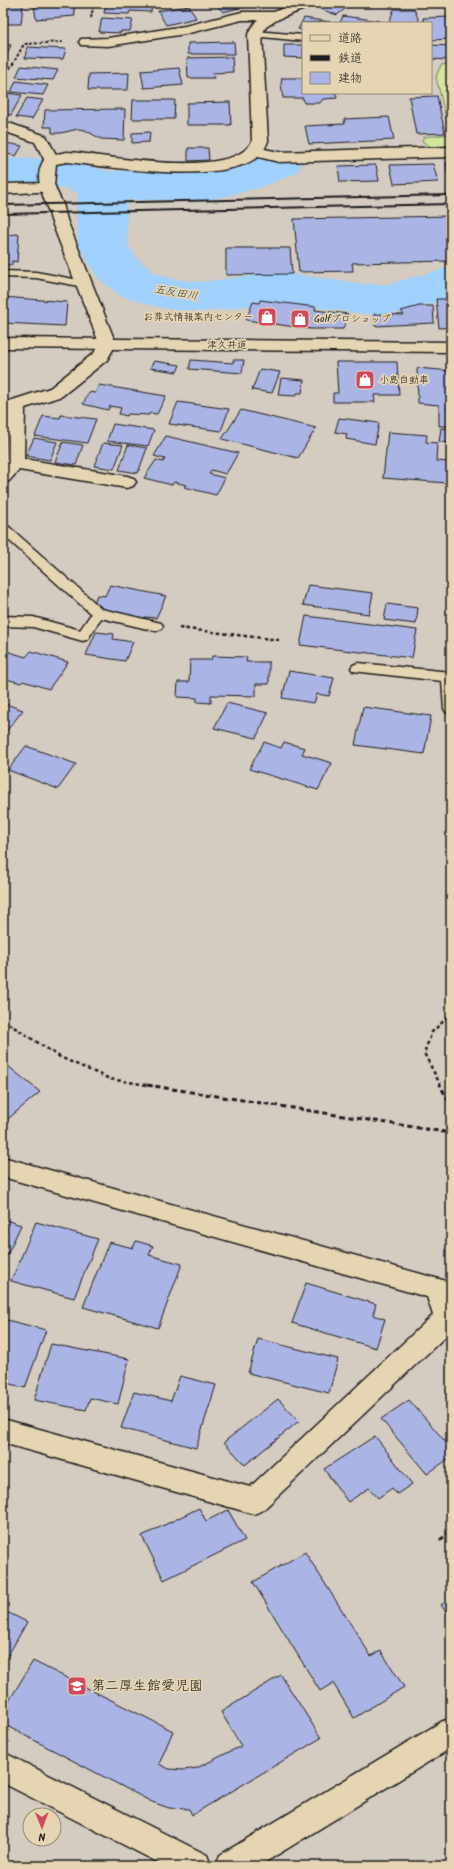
<svg xmlns="http://www.w3.org/2000/svg" width="454" height="1869" font-family="Kalam,'Klee One',sans-serif">
<rect width="100%" height="100%" fill="#d4cbc1"/>
<filter id="ink" filterUnits="userSpaceOnUse"><feTurbulence type="fractalNoise" baseFrequency=".025" numOctaves="2"/><feDisplacementMap in="SourceGraphic" scale="8" xChannelSelector="R" yChannelSelector="G"/><feConvolveMatrix kernelMatrix="1 2 1 2 8 2 1 2 1" color-interpolation-filters="sRGB"/></filter>
<g filter="url(#ink)">
<polygon fill="#cfe89e" stroke="#76825d" points="451,64 451,146 431,147 422,141 424,137 450,134 436,77 441,65"/>
<g fill="none" stroke-linecap="round" stroke-linejoin="round">
<path fill="#a0d1fc" fill-rule="evenodd" d="M279,149L296,153L303,163L296,173L259,188L211,200H126L128,244L136,258L155,273L174,279L202,282L277,272L365,284H388L451,267V298L390,315L365,314L277,302L202,312L169,309L151,305L119,295L98,278L91,267L78,244L76,206L78,193L61,187L3,186V158L66,159L108,171L211,170C234,165 256,154 279,149Z"/>
</g>
<g fill="#abb5e5" stroke="#1c1c1c">
<polygon points="73,3 75,16 36,19 34,4"/>
<polygon points="106,3 152,3 151,12 130,11 129,14 104,13"/>
<polygon points="215,3 259,3 223,12"/>
<polygon points="328,3 340,3 349,6 337,15 320,9"/>
<polygon points="3,5 23,5 21,24 3,24"/>
<polygon points="189,6 196,18 166,25 158,11"/>
<polygon points="394,9 414,9 420,23 389,23"/>
<polygon points="343,16 380,21 379,23 340,23"/>
<polygon points="451,17 451,39 431,40 431,23 424,23 423,18"/>
<polygon points="102,18 133,20 130,31 121,31 121,33 99,32"/>
<polygon points="304,18 330,22 303,23 303,30 298,29"/>
<polygon points="234,42 235,54 188,54 188,43"/>
<polygon points="3,44 11,45 6,56 3,56"/>
<polygon points="284,45 303,45 303,58 284,57"/>
<polygon points="431,45 451,46 451,60 431,59"/>
<polygon points="27,47 66,49 63,59 25,58"/>
<polygon points="232,57 233,72 213,73 214,78 188,78 187,58"/>
<polygon points="21,66 58,70 53,80 16,77"/>
<polygon points="179,68 183,85 144,88 141,71"/>
<polygon points="129,73 128,90 88,90 89,74"/>
<polygon points="282,78 303,78 303,93 336,93 337,98 323,99 320,103 304,103 303,98 283,98 281,84"/>
<polygon points="16,81 48,85 43,95 11,92"/>
<polygon points="6,93 22,95 11,115 3,114 3,98"/>
<polygon points="437,96 445,133 416,134 409,97"/>
<polygon points="27,98 43,100 32,119 16,117"/>
<polygon points="133,100 175,100 174,119 132,119"/>
<polygon points="230,102 231,125 187,125 187,103"/>
<polygon points="125,109 124,140 101,139 85,130 78,129 61,133 52,133 52,127 44,127 45,110"/>
<polygon points="389,117 394,140 309,144 305,126 345,124 344,119"/>
<polygon points="150,132 149,142 132,143 132,133"/>
<polygon points="3,139 8,140 6,143 22,146 16,156 3,153"/>
<polygon points="188,148 208,148 209,160 188,161"/>
<polygon points="446,163 451,163 451,183 449,183"/>
<polygon points="433,164 438,182 394,184 390,165"/>
<polygon points="376,165 379,181 340,182 338,166"/>
<polygon points="451,216 451,261 352,263 353,271 299,272 294,219"/>
<polygon points="19,234 17,262 12,261 12,265 3,265 3,235"/>
<polygon points="226,248 290,248 292,274 226,275"/>
<polygon points="3,297 67,302 65,326 3,323"/>
<polygon points="436,299 451,299 451,327 439,328"/>
<polygon points="260,300 316,307 315,310 348,314 343,329 310,329 246,320 253,302 259,303"/>
<polygon points="419,306 433,306 434,323 375,326 374,314 404,315 401,311"/>
<polygon points="191,360 233,363 233,360 244,360 242,373 189,369"/>
<polygon points="154,361 180,365 177,372 150,368"/>
<polygon points="336,362 397,362 399,395 374,395 375,402 333,402 333,393 338,393"/>
<polygon points="417,368 451,371 451,426 439,426 439,405 418,403"/>
<polygon points="260,369 280,372 272,393 252,390"/>
<polygon points="281,378 304,380 302,393 297,393 296,396 278,395"/>
<polygon points="99,385 166,396 157,414 150,413 149,415 128,414 127,416 119,414 121,408 110,406 108,410 83,404 89,392 95,393"/>
<polygon points="178,402 229,409 221,431 169,424"/>
<polygon points="241,410 316,428 298,458 222,439"/>
<polygon points="61,415 96,419 87,443 35,436 43,416 60,418"/>
<polygon points="339,418 379,423 375,444 346,439 347,434 335,432"/>
<polygon points="113,424 154,430 148,446 107,441"/>
<polygon points="441,428 451,429 451,443 439,442"/>
<polygon points="388,432 427,435 426,442 437,443 436,461 448,462 447,483 383,478"/>
<polygon points="166,436 238,453 226,474 211,470 209,474 225,478 216,495 184,487 186,485 174,482 172,485 144,478 156,460 163,462 165,459 154,456"/>
<polygon points="34,438 57,442 50,460 26,456"/>
<polygon points="63,442 83,445 76,465 55,462"/>
<polygon points="103,443 123,445 114,469 94,466"/>
<polygon points="128,445 147,448 138,473 119,470"/>
<polygon points="110,585 166,596 156,618 145,617 143,620 98,612 93,605 97,595 105,596"/>
<polygon points="308,585 373,593 369,614 303,605"/>
<polygon points="387,604 418,608 416,624 384,620"/>
<polygon points="306,616 417,630 412,658 300,645"/>
<polygon points="96,632 114,634 113,639 133,642 125,661 86,655"/>
<polygon points="3,650 26,657 31,651 68,662 49,689 23,681 21,683 3,678"/>
<polygon points="212,656 247,657 246,662 269,662 269,684 256,684 256,696 211,695 211,703 197,702 197,698 177,697 178,682 189,682 190,660 211,660"/>
<polygon points="289,671 334,678 329,696 317,694 314,703 282,698"/>
<polygon points="3,703 23,710 5,733 3,732"/>
<polygon points="227,703 268,713 256,738 214,728"/>
<polygon points="363,707 431,716 424,754 355,745"/>
<polygon points="264,742 281,748 284,742 305,748 302,754 332,763 318,790 249,769"/>
<polygon points="26,746 76,764 58,789 8,770"/>
<polygon points="8,1066 40,1092 3,1123 3,1070"/>
<polygon points="3,1219 21,1225 3,1264"/>
<polygon points="36,1222 98,1239 74,1298 11,1281"/>
<polygon points="136,1241 153,1246 149,1255 182,1264 158,1328 83,1307 109,1242 133,1248"/>
<polygon points="306,1283 376,1304 373,1315 385,1319 376,1348 292,1323"/>
<polygon points="3,1319 46,1330 25,1388 3,1382"/>
<polygon points="258,1339 338,1359 329,1393 248,1373"/>
<polygon points="51,1344 129,1359 118,1404 90,1398 86,1410 34,1400"/>
<polygon points="180,1376 216,1385 196,1448 121,1428 134,1392 171,1401"/>
<polygon points="278,1399 299,1421 245,1465 224,1442"/>
<polygon points="409,1400 451,1448 451,1457 427,1474 381,1419"/>
<polygon points="375,1436 412,1484 397,1494 392,1488 378,1498 369,1488 348,1502 324,1469"/>
<polygon points="199,1508 206,1521 228,1510 245,1540 164,1580 142,1536"/>
<polygon points="305,1552 371,1656 381,1651 404,1687 354,1718 333,1683 320,1691 253,1582"/>
<polygon points="451,1598 451,1619 441,1605"/>
<polygon points="3,1610 27,1622 3,1664"/>
<polygon points="33,1661 173,1731 159,1764 169,1769 184,1770 197,1768 241,1746 221,1712 281,1675 321,1738 192,1815 189,1809 169,1808 152,1802 3,1724 3,1711"/>
</g>
<g fill="none" stroke-linecap="round" stroke-linejoin="round">
<g stroke="#1c1c1c" stroke-width="3">
<g id="service">
<polygon points="255,31 303,35 303,41 252,36 250,34 252,32"/>
<polygon points="3,271 36,272 84,281 90,284 84,287 36,278 3,277"/>
<polygon points="3,524 7,525 102,609 161,623 163,626 161,629 156,631 101,618 88,639 83,641 33,627 3,626 3,616 33,617 80,630 91,614 3,535"/>
<polygon points="358,663 451,672 451,714 446,712 444,709 442,681 353,671 351,668 353,665"/>
</g>
</g>
<g stroke="#1c1c1c" stroke-width="3">
<g id="minor">
<polygon points="295,3 314,3 312,6 276,20 242,20 185,34 108,46 81,45 79,42 81,39 108,38 185,26 242,12 274,12"/>
<polygon points="3,121 46,136 59,160 56,163 46,163 35,142 3,131"/>
<polygon points="255,147 279,152 451,147 451,157 279,162 250,155 247,152 250,149"/>
<polygon points="48,183 54,185 56,188 54,191 3,194 3,184"/>
<polygon points="107,339 113,340 116,344 107,360 62,396 25,408 24,459 127,476 133,478 136,482 133,486 127,488 19,470 9,481 3,483 3,465 6,462 7,413 3,415 3,403 50,388 94,353 101,340"/>
<polygon points="3,1157 446,1281 451,1293 451,1331 263,1510 254,1514 3,1443 3,1419 250,1487 433,1315 427,1297 3,1177"/>
<polygon points="3,1752 207,1855 211,1866 165,1866 3,1783"/>
</g>
</g>
<g stroke="#1c1c1c" stroke-width="3">
<g id="tertiary">
<path d="M276,12L281,13L283,16L266,27L262,34L268,141C266,146 264,151 261,154C228,187 111,167 67,162L56,164L54,186L63,204L67,220L116,344L113,348L107,349L101,348L51,220C46,198 30,178 46,157C52,155 60,153 67,152C77,152 90,155 100,156C133,160 237,176 252,141L248,34L256,21Z"/>
<polygon points="451,1718 451,1748 259,1866 216,1866 220,1855 441,1722"/>
</g>
</g>
<g stroke="#1c1c1c" stroke-width="3">
<polygon id="primary" points="3,338 451,342 451,352 3,348"/>
</g>
<g stroke="#1c1c1c" stroke-width="2" stroke-dasharray="3 2" stroke-linecap="butt">
<polyline points="91,18 94,3"/>
<polyline points="3,77 13,64 24,44 63,42"/>
</g>
<g stroke="#1c1c1c" stroke-width="2.5" stroke-dasharray="3.5 3" stroke-linecap="butt">
<polyline points="179,628 279,640"/>
<polyline points="3,1020 60,1057 110,1079 153,1086"/>
<polyline points="441,1086 424,1053 432,1032 451,1014"/>
</g>
<g stroke="#1c1c1c" stroke-width="3" stroke-dasharray="5 3.5" stroke-linecap="butt">
<polyline points="147,1085 451,1133 450,1104 440,1085"/>
<polyline points="440,1540 451,1531"/>
</g>
<use href="#service" fill="#e6d5b2" fill-rule="evenodd"/>
<use href="#minor" fill="#e6d5b2" fill-rule="evenodd"/>
<use href="#tertiary" fill="#e6d5b2" fill-rule="evenodd"/>
<use href="#primary" fill="#e6d5b2" fill-rule="evenodd"/>
<g stroke="#1c1c1c" stroke-width="2">
<polyline points="3,205 451,195"/>
<polyline points="3,214 451,204"/>
</g>
</g>
</g>
<defs>
<g id="shop-square" transform="scale(1)"><rect x="-9" y="-9" width="18" height="18" rx="4" fill="#d1495b" stroke="#e6d5b2"/><path d="M-5-2.5h2.3a2.7 3.5 0 0 1 5.4 0H5L5.5 6h-11ZM-1.5-2.5h3a1.5 2.3 0 0 0-3 0Z" fill="#fff"/></g>
<g id="school-square" transform="scale(1)"><rect x="-9" y="-9" width="18" height="18" rx="4" fill="#d1495b" stroke="#e6d5b2"/><path d="M0-5L7-2L0 1L-7-2ZM-4 1L0 2.5L4 1V4Q0 6-4 4Z" fill="#fff"/></g>
</defs>
<g fill-rule="evenodd">
<use href="#shop-square" x="267" y="317"/>
<use href="#shop-square" x="300" y="319"/>
<use href="#shop-square" x="365" y="380"/>
<use href="#school-square" x="77" y="1686"/>
</g>
<g text-anchor="middle" dominant-baseline="central" stroke-width="3.5" stroke-linejoin="round" paint-order="stroke">
<g font-size="10" fill="#1c1c1c" stroke="#e6d5b2" text-anchor="start">
<text x="253" y="317" text-anchor="end">お葬式情報案内センター</text>
<text x="314" y="319">Golfプロショップ</text>
<text x="379" y="380">小島自動車</text>
</g>
<g font-size="10" fill="#1c1c1c" stroke="#e6d5b2">
<text x="227" y="345">津久井道</text>
</g>
<g font-size="11" font-style="italic" fill="#364049" stroke="#e6d5b2">
<text transform="translate(176 293) rotate(10)">五反田川</text>
</g>
<g font-size="14" fill="#1c1c1c" stroke="#e6d5b2" text-anchor="start">
<text x="91" y="1686">第二厚生館愛児園</text>
</g>
</g>
<rect width="454" height="1869" fill="none" stroke="#e6d5b2" stroke-width="16"/>
<rect x="8" y="8" width="438" height="1853" fill="none" stroke="#1c1c1c" stroke-width="1.5" filter="url(#ink)"/>
<rect x="302" y="22" width="130" height="72" fill="#e6d5b2" stroke="#958b76"/>
<rect x="310" y="35" width="20" height="6" fill="#e6d5b2" stroke="#958b76"/>
<text x="338" y="42" font-size="12" fill="#1c1c1c">道路</text>
<rect x="310" y="55" width="20" height="6" fill="#1c1c1c" stroke="#958b76"/>
<text x="338" y="62" font-size="12" fill="#1c1c1c">鉄道</text>
<rect x="310" y="72" width="20" height="12" fill="#abb5e5" stroke="#958b76"/>
<text x="338" y="82" font-size="12" fill="#1c1c1c">建物</text>
<g transform="translate(42 1827) rotate(179)"><circle r="19" fill="#e6d5b2" stroke="#958b76"/>
<path d="M0-3L7 15L0 10L-7 15Z" fill="#d1495b"/>
<text y="-6" font-size="11" font-weight="bold" text-anchor="middle" fill="#1c1c1c">N</text>
</g>
</svg>
